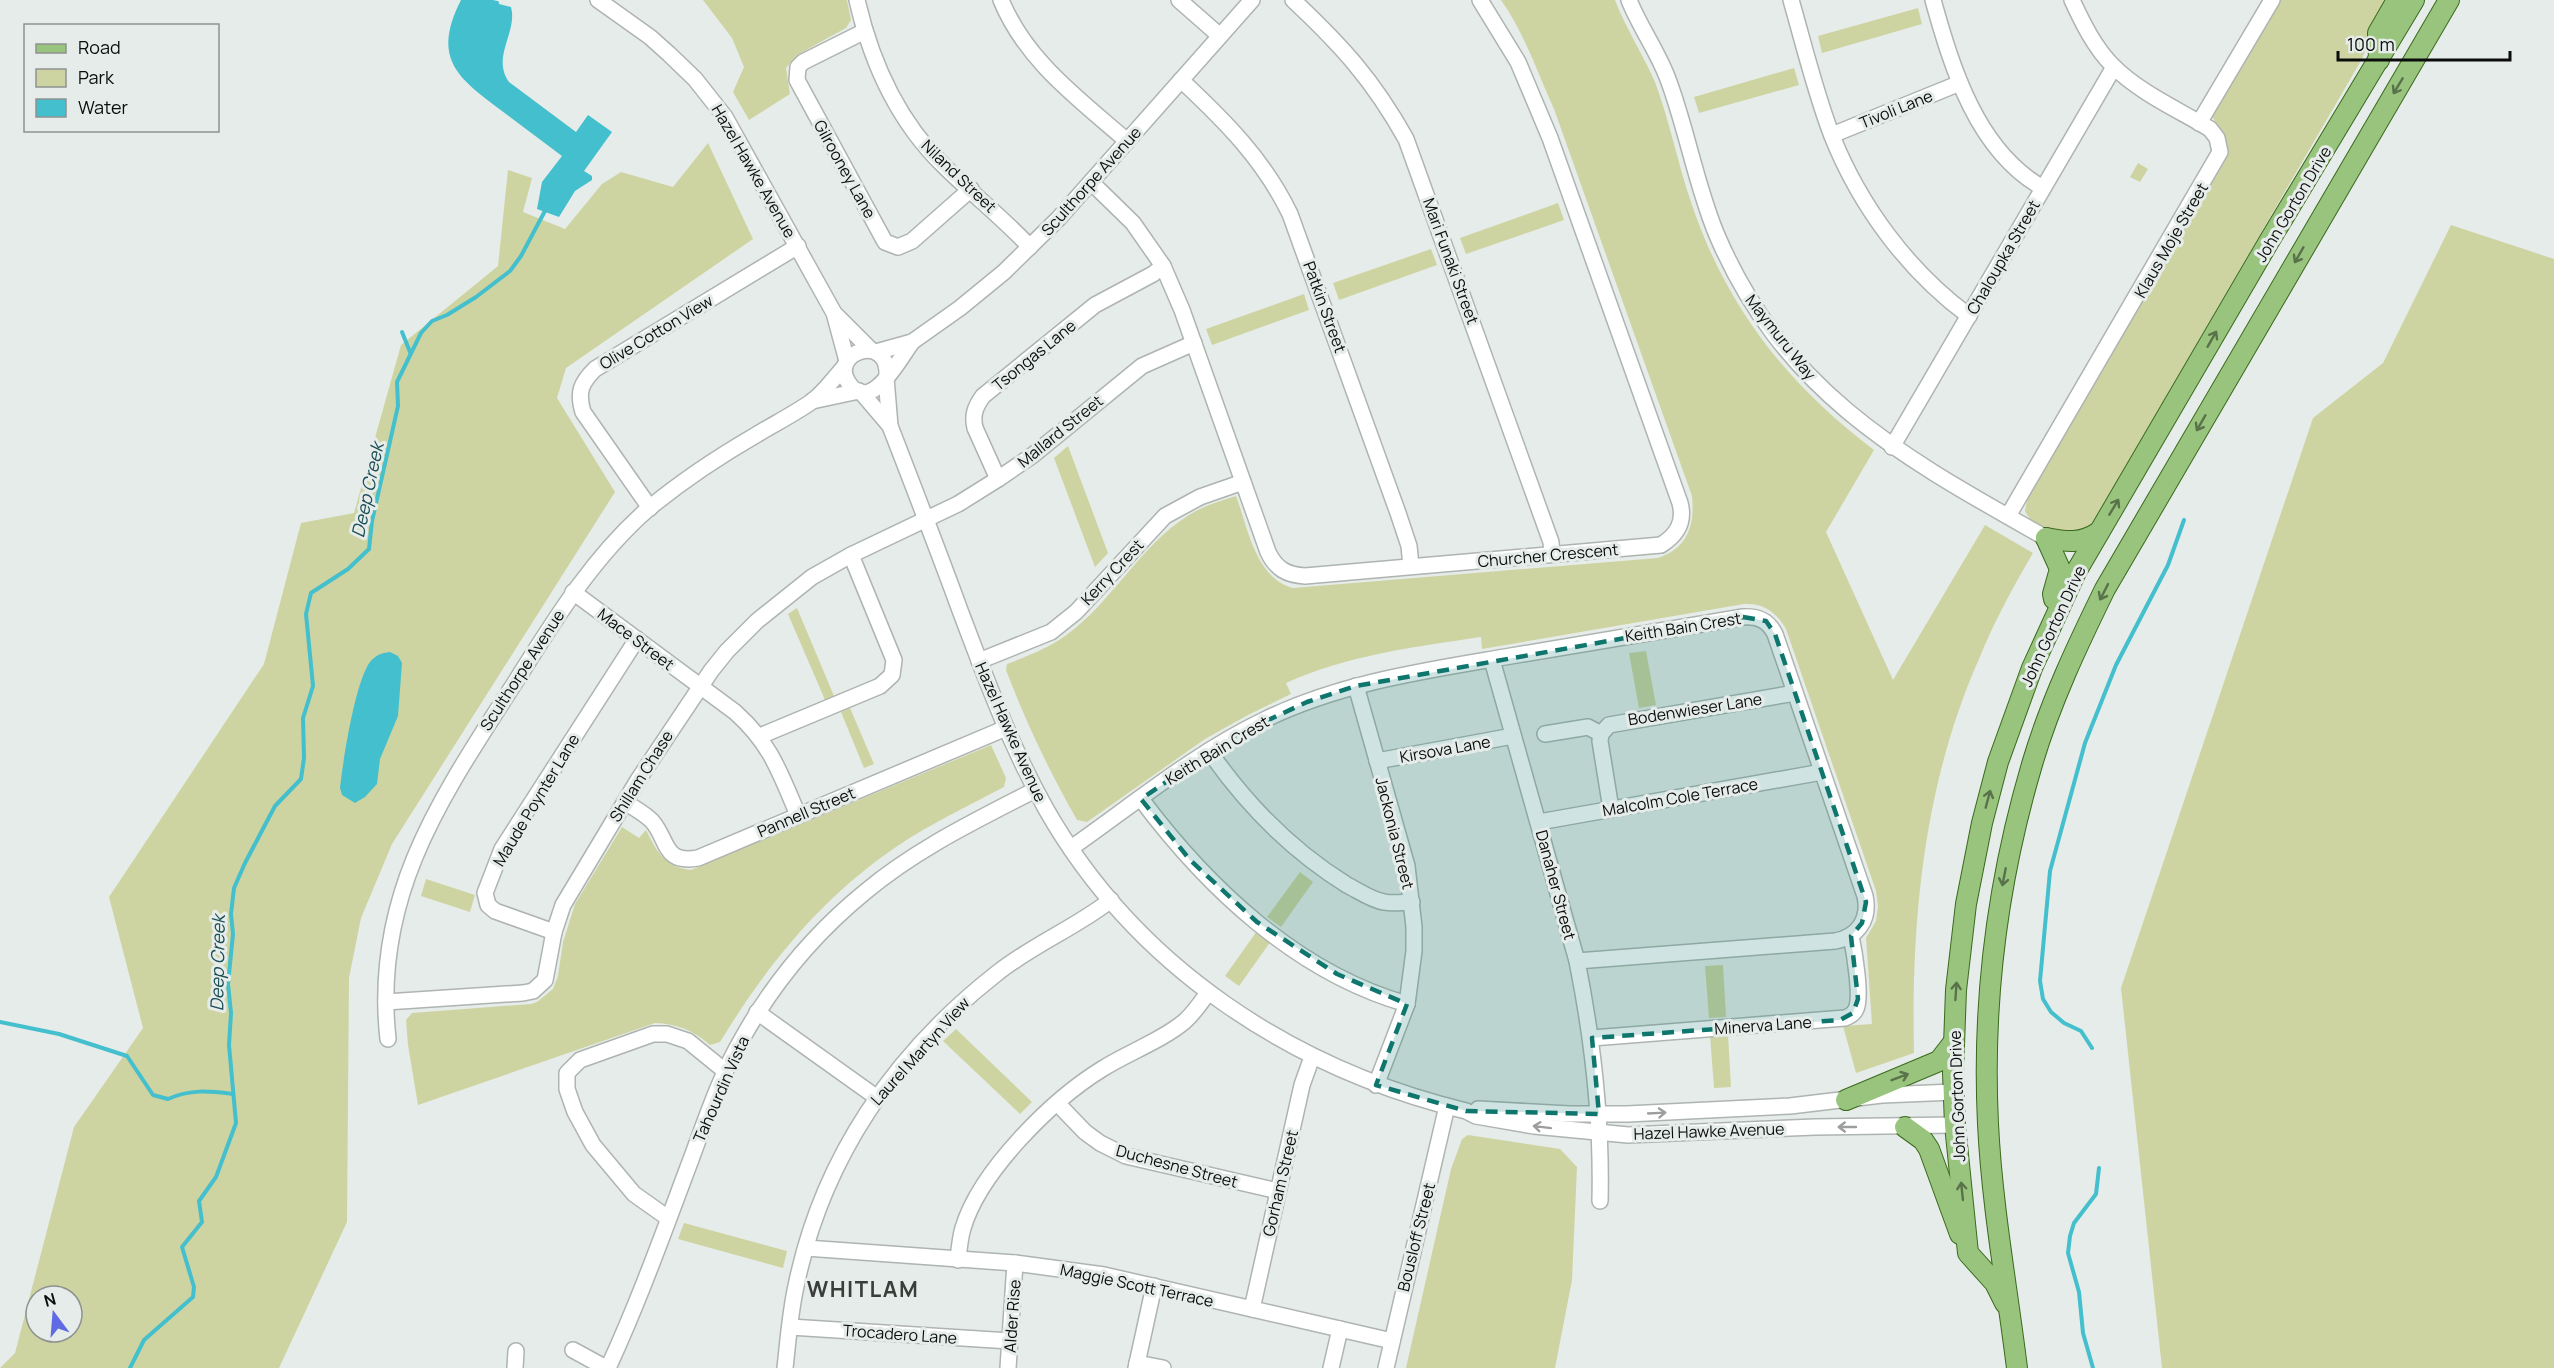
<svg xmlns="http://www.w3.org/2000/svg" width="2554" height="1368" font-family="Manrope,sans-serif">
<rect width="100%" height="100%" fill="#e6ece9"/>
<g fill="#ced4a1" fill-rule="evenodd">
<polygon points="703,0 847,0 851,20 846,28 797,55 786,68 790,94 749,120 733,92 744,67 732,38"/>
<path d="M1501,0H1615C1626,29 1643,54 1655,82C1670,122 1678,165 1692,205C1727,308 1788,385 1874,450L1826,532L1893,680L1985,525L2033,553C2013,587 1994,622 1979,659C1924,783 1911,919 1914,1053L1856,1073L1843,1026L1872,1024L1866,938L1876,921L1878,906L1876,891L1786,629C1776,612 1764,603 1744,604L1482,649L1481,637C1415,647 1347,655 1286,683L1291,694L1248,715L1205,739L1087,822L1077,820C1049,771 1026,722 1006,670L1007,664C1027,656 1047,649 1065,636C1112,603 1140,545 1189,515C1203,506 1220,501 1236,496C1248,527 1255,578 1293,588L1658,558C1688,548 1695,525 1692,496L1554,109C1537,72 1525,34 1501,0Z"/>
<path d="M2278,0H2391L2375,27L2362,59L2093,522C2077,540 2035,533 2025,511L2028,495L2226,159L2227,143L2212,116Z"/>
<polygon points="1918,8 1922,24 1822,53 1818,36"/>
<polygon points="1794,68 1799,85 1699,113 1694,97"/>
<path d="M708,143L753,239L566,368L557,398L615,492L392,844L361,918L349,978L347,1222L279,1368H0L15,1353L74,1127L143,1028L109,897L264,664L301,523L354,513L401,345L498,266L508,170L532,178L523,212L565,229L602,184L621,172L673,187ZM36,1296H72V1332H36Z"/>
<polygon points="2138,163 2148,169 2140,182 2130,177"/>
<polygon points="1558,203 1564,220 1466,254 1460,238"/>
<polygon points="2451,225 2554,259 2554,1368 2162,1368 2121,988 2313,418 2383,363"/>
<polygon points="1431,249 1437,265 1339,300 1333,283"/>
<polygon points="1304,294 1309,310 1212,345 1206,329"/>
<polygon points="1068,446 1108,553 1095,567 1054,458"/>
<polygon points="797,608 834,696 825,700 788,614"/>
<polygon points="1646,651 1656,705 1639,708 1629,653"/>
<polygon points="850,708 874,764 864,768 841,712"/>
<path d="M991,745L1006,778L1004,787C968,806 930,824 896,847C821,898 767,965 720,1042L710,1045C693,1030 677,1024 655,1023L418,1105L408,1045L406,1020L412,1013L531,1004L537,1002L553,989L558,976L563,942L575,904L622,827L639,838L646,830C657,852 665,867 691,870Z"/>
<polygon points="1300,872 1313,882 1281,927 1267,917"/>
<polygon points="426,879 475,895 470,912 421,896"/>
<polygon points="1257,931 1271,941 1239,986 1225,976"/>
<polygon points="1723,965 1726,1017 1709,1018 1705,966"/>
<polygon points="956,1029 1032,1102 1020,1114 943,1041"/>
<polygon points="1728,1034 1731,1087 1714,1088 1710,1035"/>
<polygon points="1468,1135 1560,1149 1577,1167 1572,1280 1555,1368 1406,1368 1451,1169 1462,1139"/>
<polygon points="684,1223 787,1251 783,1268 678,1239"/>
</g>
<g fill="#44bfcd">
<path d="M461,0H483L511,7C518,32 491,57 509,82L576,132L588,115L612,132L584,171L592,176V180L575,191L559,217L537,209L542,182L562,156C542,141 522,126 502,111C458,78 431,59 461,0Z"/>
<path d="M390,652L398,656L402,663L398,716L380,759L377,784L365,797L355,803L342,795L340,788C343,761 355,682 370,662C376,655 381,653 390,652Z"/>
</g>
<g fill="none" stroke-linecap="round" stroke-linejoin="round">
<g stroke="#44bfcd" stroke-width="4">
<polyline points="483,0 488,1 488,5"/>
<polyline points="488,1 497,3"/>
<polyline points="402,332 410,352"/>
<path d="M0,1022L59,1034L127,1056L153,1095L168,1099C190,1089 209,1091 233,1094"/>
<polyline points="2092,1048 2081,1031 2064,1023 2051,1012 2043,999 2040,981 2050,871 2085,743 2116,665 2168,565 2184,520"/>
<polyline points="130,1368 144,1340 193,1297 194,1287 182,1247 202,1222 199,1201 216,1177 236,1123 229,1045 231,1013 228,984 233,934 231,914 234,888 245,863 275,806 301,779 304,758 303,718 313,686 306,614 311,593 348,569 369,549 372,521 398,406 397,382 421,333 432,321 447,315 476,297 510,271 521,256 546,209"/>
<polyline points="2093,1368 2083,1333 2079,1292 2068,1253 2070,1236 2074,1223 2096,1194 2099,1168"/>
</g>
<g stroke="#aeb4b0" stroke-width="18">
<g id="minor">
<polyline points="598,0 650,37 669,54 695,79 725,117 834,313 847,361"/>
<path d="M857,0C871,61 898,121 943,165C971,193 1003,218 1030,247"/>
<path d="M1001,0C1026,61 1079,99 1127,141"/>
<polyline points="1179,0 1220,36"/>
<path d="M1293,0C1342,46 1373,80 1406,139L1551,542L1552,554"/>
<path d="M1629,0C1640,28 1659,53 1669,82C1687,131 1696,184 1716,233C1784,394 1903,457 2046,538"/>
<path d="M1791,0C1804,45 1815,92 1832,136C1860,206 1908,271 1969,316"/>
<path d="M1933,0C1952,68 1977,151 2043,188"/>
<polyline points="865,31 803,62 798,67 797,80 885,242 898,247 912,241 971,189"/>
<path d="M1181,80C1225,121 1264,160 1290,214L1398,513L1409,546L1411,566"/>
<polyline points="2199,123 2272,0"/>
<polyline points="1832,135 1960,83"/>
<path d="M1091,182L1133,223L1163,266L1182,310L1268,552C1276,569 1287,575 1305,576L1661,545C1677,535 1685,522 1680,503L1550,138L1518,62L1480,0"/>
<polyline points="836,315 871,350"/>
<polyline points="876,352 912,342 960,308 1004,272 1059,218 1252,0"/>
<path d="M887,376C889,332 829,352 848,382C870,417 900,358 912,342"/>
<path d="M886,378L890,426C914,488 938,550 961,613C986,679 1011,747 1046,809C1136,967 1292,1069 1466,1111L1476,1116L1534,1126L1628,1135L1815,1127L1955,1125"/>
<polyline points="861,392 890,426"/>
<polyline points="812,401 859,391"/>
<polyline points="1892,447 2114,67"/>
<path d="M998,479L975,428C972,415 975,407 983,396L1095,305L1153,274L1163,266"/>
<path d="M650,508L583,412C577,392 581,383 595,369L798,246"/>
<path d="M2008,516L2220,152L2217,138L2210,129C2179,110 2140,93 2113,66C2095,48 2083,24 2072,0"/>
<path d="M573,592L735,712C771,744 780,773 798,815"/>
<path d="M1492,660L1577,961C1593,1041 1602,1119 1600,1201"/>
<polyline points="979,661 1051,632 1076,612 1165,516 1200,497 1243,482"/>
<polyline points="1356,686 1407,866 1414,927 1414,951 1407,1004 1376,1085"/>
<polyline points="1545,734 1588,727 1601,734"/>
<polyline points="760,736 880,686 892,675 894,660 851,555"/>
<path d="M1209,751C1246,804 1292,851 1347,885C1359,891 1371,900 1384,902C1393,904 1403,902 1412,902"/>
<polyline points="1377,761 1513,736"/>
<path d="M1141,799C1207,887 1297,973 1407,1004"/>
<path d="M625,802C634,808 644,813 652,821C669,841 663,864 698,858L1006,728"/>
<polyline points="1611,809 1600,741 1601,734 1609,725 1795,693"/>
<polyline points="1539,822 1822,772"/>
<path d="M1071,848C1134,804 1195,753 1264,720C1340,683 1423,671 1505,657C1585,644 1664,630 1743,617C1758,616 1768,620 1775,634L1865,896C1870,919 1858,937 1835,941L1577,961"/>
<polyline points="554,932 495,911 488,905 485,893 502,849 637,639"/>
<polyline points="386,1002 523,993 533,991 545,980 554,932 563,905 638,780 711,671 727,651 757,621 812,577 851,555 958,504 998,479 1033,455 1142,366 1194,343"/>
<polyline points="757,1012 876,1097"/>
<path d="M1592,1038L1845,1018C1850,1016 1854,1014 1856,1009C1862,997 1854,950 1851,936"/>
<path d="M388,1039C372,895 442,796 516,681C555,619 593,557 648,509C682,481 718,457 756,435C774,424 794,414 811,402C824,393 834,378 845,366"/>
<polyline points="1057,1103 1085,1132 1100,1143 1126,1156 1278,1191"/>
<polyline points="1478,1109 1569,1114 1627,1114 1790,1106 1882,1095 1954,1092"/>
<polyline points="668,1218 634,1194 593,1145 575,1112 567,1089 567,1073 580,1060 653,1034 667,1034 688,1041 725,1071"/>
<polyline points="806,1248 1015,1263 1104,1275 1392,1341"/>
<path d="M958,1260C959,1249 960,1238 963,1228C980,1171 1052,1100 1102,1069C1129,1052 1161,1041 1185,1021C1194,1013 1201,1002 1208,993"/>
<polyline points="1252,1309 1302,1085 1312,1057"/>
<polyline points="790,1327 1010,1341"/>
<polyline points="573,1350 606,1368"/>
<polyline points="1137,1363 1163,1368"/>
<polyline points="515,1368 516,1351"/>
<path d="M608,1368C639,1301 664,1231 690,1162C706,1119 720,1076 743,1037C774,982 816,932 865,892C916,849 977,820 1035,790"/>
<path d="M785,1368C788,1341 790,1313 796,1286C822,1159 894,1054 996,974C1032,945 1075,928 1111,900"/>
<polyline points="1008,1368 1015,1263"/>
<polyline points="1136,1368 1154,1286"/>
<polyline points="1331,1368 1340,1329"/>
<polyline points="1386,1368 1447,1106"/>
</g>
</g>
<g stroke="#3a6a1d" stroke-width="22">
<g id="major">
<polyline points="2379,60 2378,33 2397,0"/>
<polyline points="2046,538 2060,569 2053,594 2054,599"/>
<path d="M2046,538C2067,542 2081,544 2099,532"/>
<polyline points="1846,1100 1939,1061 1953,1043"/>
<polyline points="1905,1127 1923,1140 1929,1149 1960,1234"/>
<polyline points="2005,1303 1995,1283 1968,1253 1955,1125 1953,1073 1956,990 1966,904 1982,823 1998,762 2032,668 2076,572 2268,243 2414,0"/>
<path d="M2017,1368C2007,1287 1992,1206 1988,1124C1982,1002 1998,878 2033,761C2051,701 2078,644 2105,589L2449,0"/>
</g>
</g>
<use href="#minor" stroke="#fff" stroke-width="15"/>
<use href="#major" stroke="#98c47d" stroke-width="20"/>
</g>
<defs><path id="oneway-shaft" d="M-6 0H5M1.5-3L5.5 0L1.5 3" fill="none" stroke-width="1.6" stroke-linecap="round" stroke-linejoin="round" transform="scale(1.5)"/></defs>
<g stroke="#59724a">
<use href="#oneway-shaft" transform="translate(2398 86) rotate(121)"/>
<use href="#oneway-shaft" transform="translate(2299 255) rotate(120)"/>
<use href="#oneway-shaft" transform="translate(2212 339) rotate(-60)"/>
<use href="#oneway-shaft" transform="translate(2201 423) rotate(120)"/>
<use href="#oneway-shaft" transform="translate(2114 507) rotate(-59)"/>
<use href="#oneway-shaft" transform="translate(2104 592) rotate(117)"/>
<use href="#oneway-shaft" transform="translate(1988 799) rotate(-75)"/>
<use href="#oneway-shaft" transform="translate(2004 877) rotate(101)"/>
<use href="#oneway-shaft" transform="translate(1956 991) rotate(-86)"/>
<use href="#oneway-shaft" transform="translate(1900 1077) rotate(-21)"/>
<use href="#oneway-shaft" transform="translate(1962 1191) rotate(-96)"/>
</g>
<g stroke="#9d9e9e">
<use href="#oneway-shaft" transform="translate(1657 1113) rotate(-3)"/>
<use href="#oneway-shaft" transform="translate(1542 1127) rotate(-173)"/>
<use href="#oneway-shaft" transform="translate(1847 1127) rotate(180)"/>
</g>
<path fill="#0f766e" fill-opacity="0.2" stroke="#0f766e" stroke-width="4.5" stroke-dasharray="12 8" stroke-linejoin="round" d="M1743,617L1766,621L1775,634L1866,902L1862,923L1851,936L1858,999L1853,1013L1840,1020L1592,1038L1599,1114L1466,1111L1376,1085L1407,1004L1337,974L1257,922L1190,860L1141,799L1236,735L1307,702L1356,686Z"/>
<g text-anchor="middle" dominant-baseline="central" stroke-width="6" stroke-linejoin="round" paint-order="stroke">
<g font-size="16" fill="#0b0d0c" stroke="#e6ece9">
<text transform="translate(1896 109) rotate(-22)">Tivoli Lane</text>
<text transform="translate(845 169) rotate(61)">Gilrooney Lane</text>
<text transform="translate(754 171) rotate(60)">Hazel Hawke Avenue</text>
<text transform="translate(959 176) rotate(44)">Niland Street</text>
<text transform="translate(1091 181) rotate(-48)">Sculthorpe Avenue</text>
<text transform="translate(2293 204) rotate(-59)">John Gorton Drive</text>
<text transform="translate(2171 240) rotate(-60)">Klaus Moje Street</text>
<text transform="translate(2003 257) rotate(-60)">Chaloupka Street</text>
<text transform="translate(1451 261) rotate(70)">Mari Funaki Street</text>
<text transform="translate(1325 307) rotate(70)">Patkin Street</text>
<text transform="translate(656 332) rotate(-31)">Olive Cotton View</text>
<text transform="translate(1781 337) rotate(52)">Maymuru Way</text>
<text transform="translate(1034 355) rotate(-39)">Tsongas Lane</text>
<text transform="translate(1060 431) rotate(-39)">Mallard Street</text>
<text transform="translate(1548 555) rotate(-5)">Churcher Crescent</text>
<text transform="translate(1112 572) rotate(-47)">Kerry Crest</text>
<text transform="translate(2053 626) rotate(-65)">John Gorton Drive</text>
<text transform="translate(1683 627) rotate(-9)">Keith Bain Crest</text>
<text transform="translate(636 639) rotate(37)">Mace Street</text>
<text transform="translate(522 670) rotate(-57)">Sculthorpe Avenue</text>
<text transform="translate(1695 709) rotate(-9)">Bodenwieser Lane</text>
<text transform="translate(1011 732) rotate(66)">Hazel Hawke Avenue</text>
<text transform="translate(1445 749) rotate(-10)">Kirsova Lane</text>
<text transform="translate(1217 750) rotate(-31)">Keith Bain Crest</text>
<text transform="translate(641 776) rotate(-58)">Shillam Chase</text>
<text transform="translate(1680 797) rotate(-10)">Malcolm Cole Terrace</text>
<text transform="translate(536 800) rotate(-59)">Maude Poynter Lane</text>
<text transform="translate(806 812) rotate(-23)">Pannell Street</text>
<text transform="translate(1395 833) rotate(76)">Jackonia Street</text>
<text transform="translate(1556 885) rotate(75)">Danaher Street</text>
<text transform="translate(1763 1025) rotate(-4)">Minerva Lane</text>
<text transform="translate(920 1051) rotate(-48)">Laurel Martyn View</text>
<text transform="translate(721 1089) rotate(-66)">Tahourdin Vista</text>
<text transform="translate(1957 1096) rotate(-92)">John Gorton Drive</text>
<text transform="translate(1709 1131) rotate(-2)">Hazel Hawke Avenue</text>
<text transform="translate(1177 1166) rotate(15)">Duchesne Street</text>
<text transform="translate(1280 1183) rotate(-77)">Gorham Street</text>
<text transform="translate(1416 1237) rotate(-76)">Bousloff Street</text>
<text transform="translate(1137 1285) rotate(12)">Maggie Scott Terrace</text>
<text transform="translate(1012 1316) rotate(-86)">Alder Rise</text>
<text transform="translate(900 1334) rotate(4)">Trocadero Lane</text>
</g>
<g font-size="18" font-style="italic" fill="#194e54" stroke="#e6ece9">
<text transform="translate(367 490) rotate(-78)">Deep Creek</text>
<text transform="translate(217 963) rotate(-89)">Deep Creek</text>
</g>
<g font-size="22" font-weight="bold" letter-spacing="1.5" fill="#393e3b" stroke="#e6ece9">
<text x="863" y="1289">WHITLAM</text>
</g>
</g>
<rect x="24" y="24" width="195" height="108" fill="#e6ece9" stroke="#8e9391" stroke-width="1.5"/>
<rect x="36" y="44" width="30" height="9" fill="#98c47d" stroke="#8e9391" stroke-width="1.5"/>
<text x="78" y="54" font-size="18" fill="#0b0d0c">Road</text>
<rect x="36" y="69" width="30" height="18" fill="#ced4a1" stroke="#8e9391" stroke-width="1.5"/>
<text x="78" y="84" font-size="18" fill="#0b0d0c">Park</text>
<rect x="36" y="99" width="30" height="18" fill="#44bfcd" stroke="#8e9391" stroke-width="1.5"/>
<text x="78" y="114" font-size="18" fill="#0b0d0c">Water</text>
<g transform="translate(54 1314) rotate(344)"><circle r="28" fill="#e6ece9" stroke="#8e9391" stroke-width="1.5"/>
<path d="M0-4.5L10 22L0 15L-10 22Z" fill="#606ae2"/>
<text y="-9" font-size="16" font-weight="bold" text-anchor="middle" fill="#0b0d0c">N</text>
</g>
<path d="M2338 51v9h172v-9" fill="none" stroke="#0b0d0c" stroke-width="3"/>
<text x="2347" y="51" font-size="18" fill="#0b0d0c" stroke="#e6ece9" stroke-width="4.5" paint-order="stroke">100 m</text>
</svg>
